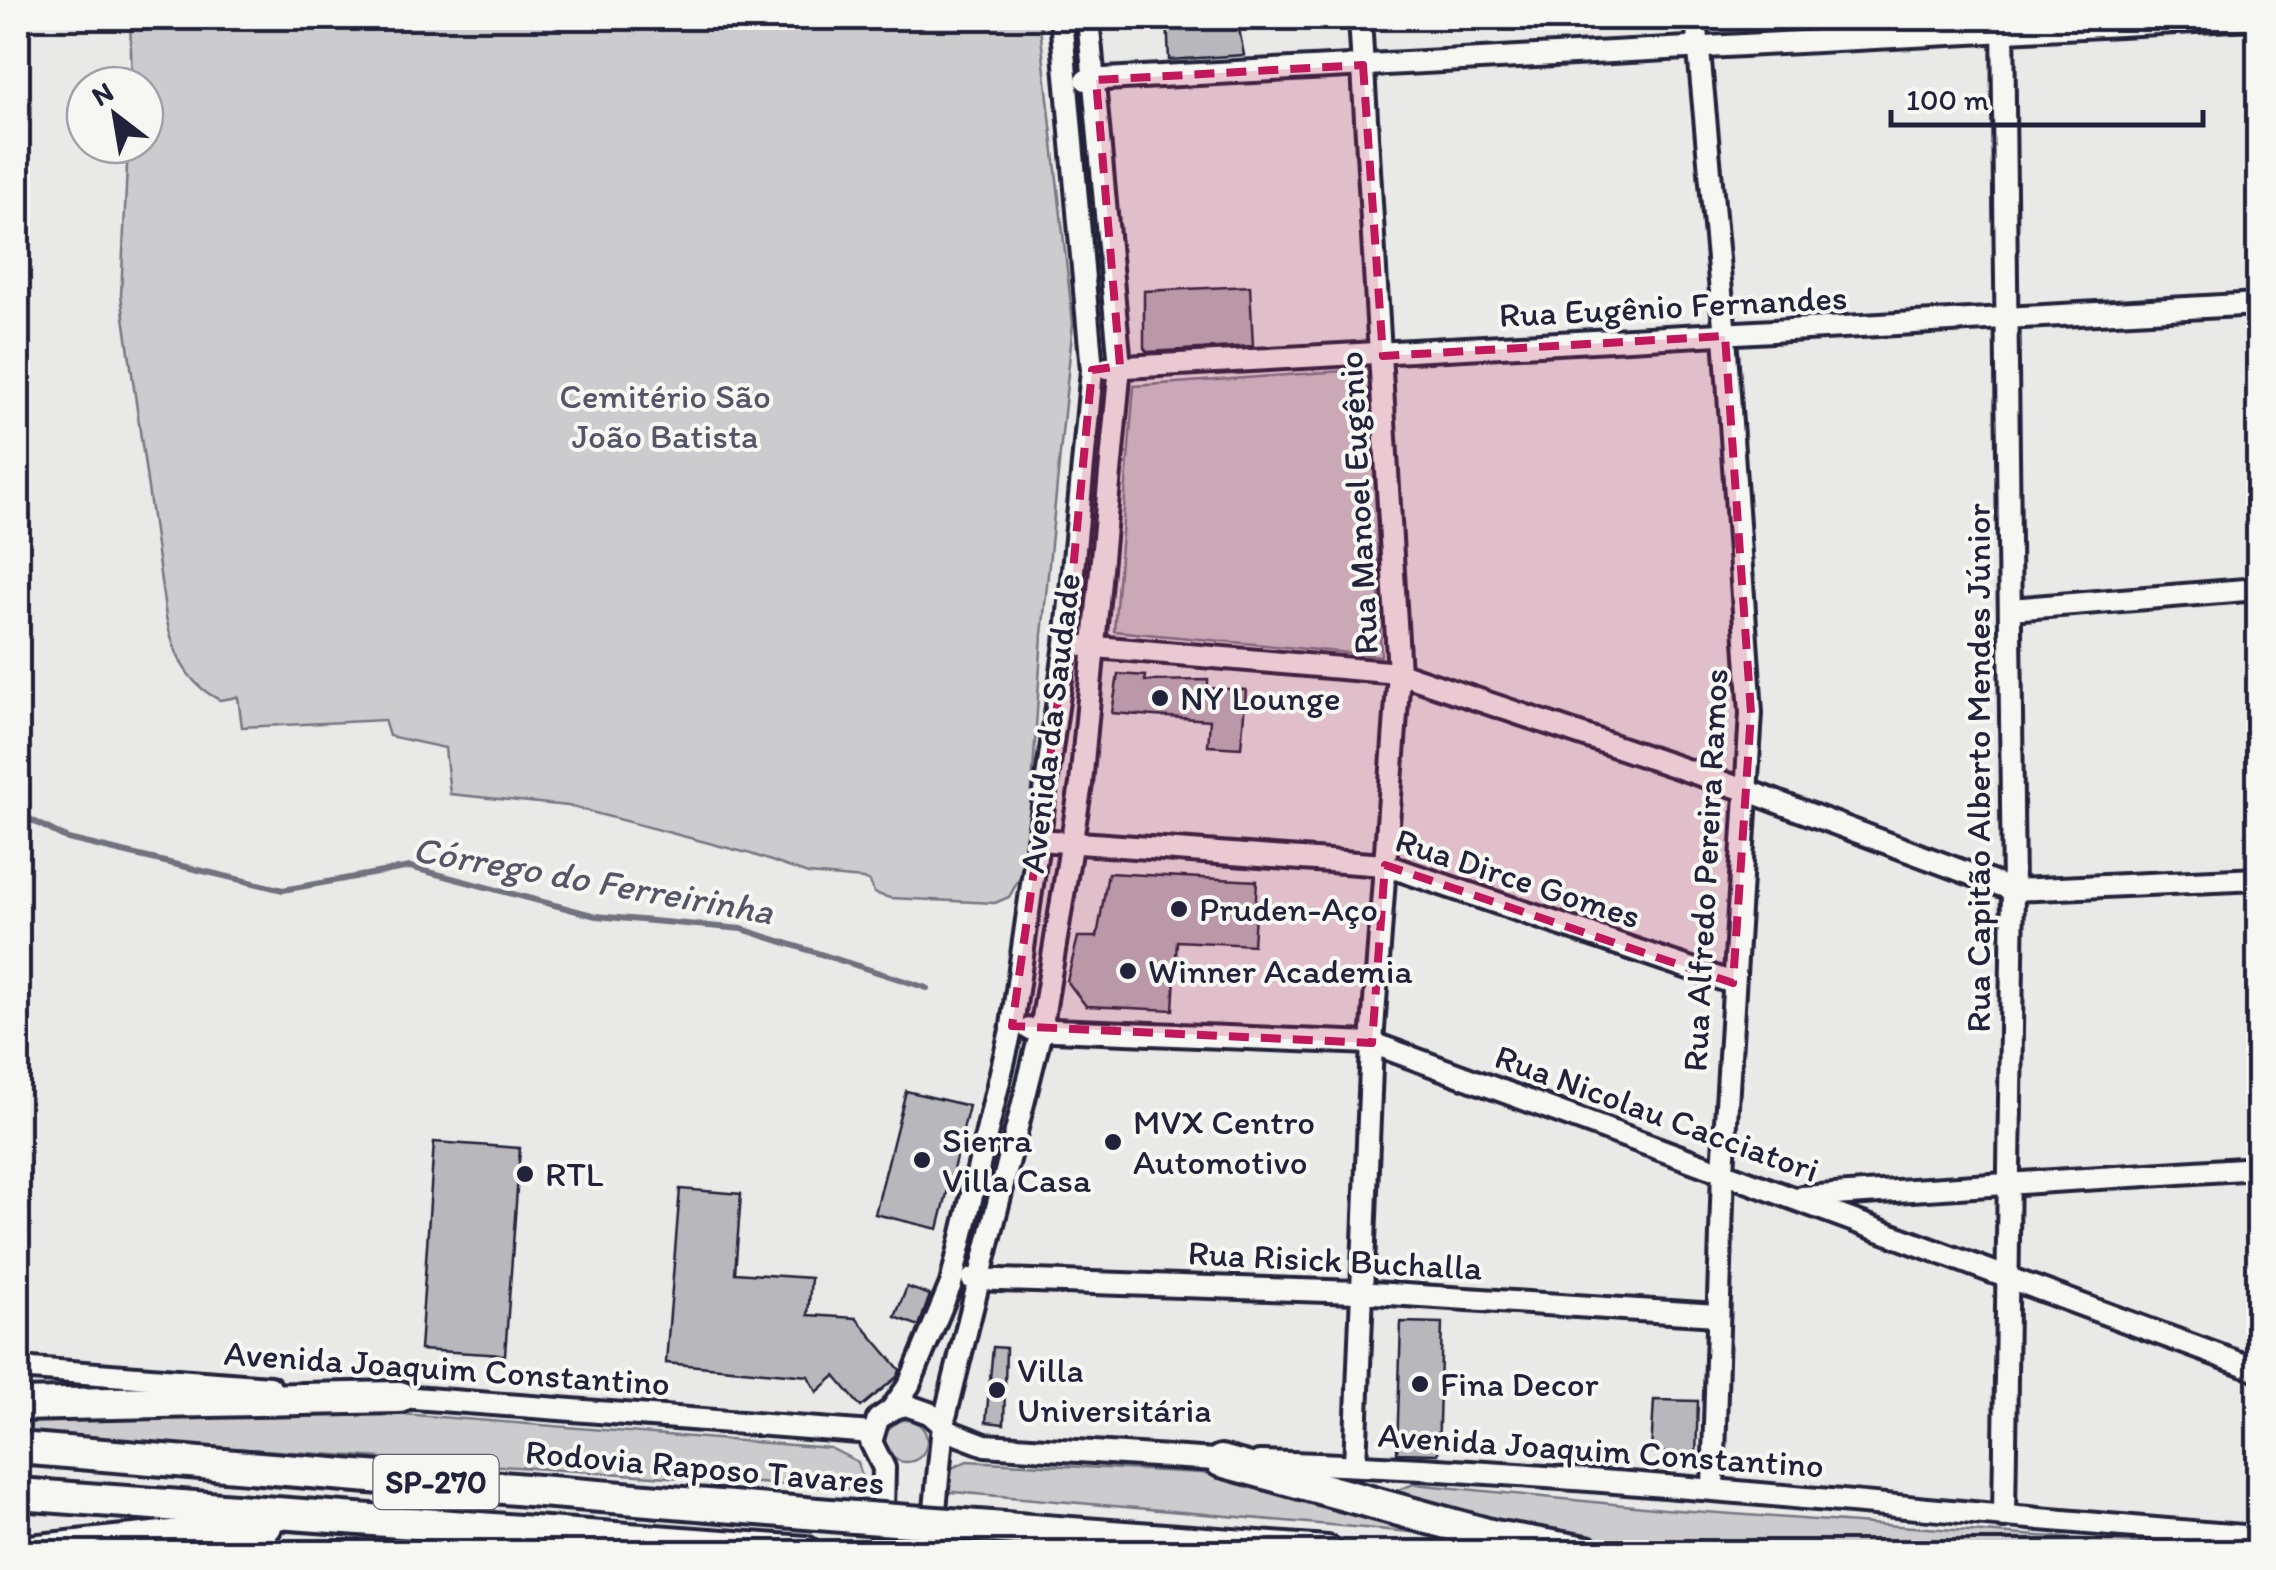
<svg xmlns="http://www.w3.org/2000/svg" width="2276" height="1570" font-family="Itim,sans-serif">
<rect width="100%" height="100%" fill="#e9e9e7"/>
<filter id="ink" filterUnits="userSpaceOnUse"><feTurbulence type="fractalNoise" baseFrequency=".01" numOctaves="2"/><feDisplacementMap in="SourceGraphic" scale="20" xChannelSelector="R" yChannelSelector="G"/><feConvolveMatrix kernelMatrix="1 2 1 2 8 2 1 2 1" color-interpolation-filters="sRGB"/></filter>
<g filter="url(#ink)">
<g fill="#ccccce" stroke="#777784" stroke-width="2.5">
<path d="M130,18H1039L1073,323L1042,635L1027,865L1009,897L995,903L890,898L874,893L870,882L863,879L808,874L751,854L568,806L450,794L445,748L389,736L384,720L242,727L238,697L220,700C186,684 173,652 166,617L121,295L128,145H145V85H132Z"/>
<polygon points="1371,369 1381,656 1114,631 1134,386"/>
<polygon points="377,1412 830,1448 858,1462 865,1490 18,1434 18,1420"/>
<circle cx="906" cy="1441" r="21"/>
<polygon points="967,1461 1220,1474 1467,1537 942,1491 943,1472"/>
<polygon points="1414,1484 1664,1509 2258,1552 1777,1552 1595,1541 1497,1523 1384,1495"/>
</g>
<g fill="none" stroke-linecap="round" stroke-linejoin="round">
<polyline stroke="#71717f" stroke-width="6" points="18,813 68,839 283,890 410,867 596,916 742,929 927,988"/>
</g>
<g fill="#b8b8bc" stroke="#22223b" stroke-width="2.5">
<polygon points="1167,18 1237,18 1244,55 1169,60"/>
<polygon points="1250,286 1253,346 1147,352 1144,348 1144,291"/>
<polygon points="1118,674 1146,676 1145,681 1208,680 1208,688 1246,690 1241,748 1208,746 1210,720 1112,713"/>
<polygon points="1108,873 1257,881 1253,945 1177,941 1173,1010 1086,1006 1067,981 1078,937 1097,937"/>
<polygon points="906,1091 969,1106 938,1229 875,1214"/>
<polygon points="434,1142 520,1148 505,1355 420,1350"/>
<polygon points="680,1189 741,1194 735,1273 811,1278 808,1315 856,1318 900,1370 898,1376 861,1407 835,1376 817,1392 808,1376 666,1363"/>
<polygon points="907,1287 930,1295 919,1326 895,1317"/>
<polygon points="1401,1322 1442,1323 1438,1454 1397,1453"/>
<polygon points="993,1347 1006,1348 1004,1424 986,1422"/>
<polygon points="1654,1400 1698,1401 1696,1455 1651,1452"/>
</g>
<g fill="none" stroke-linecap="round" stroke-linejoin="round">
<g stroke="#22223b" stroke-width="28">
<g id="minor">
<polyline points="1696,18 1725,336 1751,713 1723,1171 1713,1487"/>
<polyline points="2003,18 2013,890 2004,1517"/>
<polyline points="1086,80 2252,18"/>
<polyline points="1107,368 2258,304"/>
<polyline points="2010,609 2258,589"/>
<polyline points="1084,646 1399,673 1748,791 2013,890 2258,879"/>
<polyline points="1038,840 1385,865 1733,983"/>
<polyline points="1029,1029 1372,1043 2258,1370"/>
<polyline points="1802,1197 2258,1168"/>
<polyline points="972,1279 1358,1292 1717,1315"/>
<polyline points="18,1368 270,1387"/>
<polyline points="388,1396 872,1433"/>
<polyline points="891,1410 909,1385 951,1284 1012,1026 1066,644 1092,370 1061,18"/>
<path d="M1259,1462C1593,1472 1925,1512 2258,1537"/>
<polyline points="1355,1465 1372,1043 1399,673 1360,18"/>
<polyline points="882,1552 884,1468 871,1442 878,1419 894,1408 906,1405 929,1413 951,1432 985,1445 1230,1461"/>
<polyline points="931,1552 943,1425 1041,1031 1081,784 1120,366 1088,18"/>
</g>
</g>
<g stroke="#22223b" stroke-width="38">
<g id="highway">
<polyline points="18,1405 399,1397"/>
<polyline points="18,1448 854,1517"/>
<polyline points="1221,1461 1494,1536 1586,1552"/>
<polyline points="18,1494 805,1552"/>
<polyline points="964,1525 1327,1552"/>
<polyline points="21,1552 266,1526"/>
</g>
</g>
<use href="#minor" stroke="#f6f6f2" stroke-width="20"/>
<use href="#highway" stroke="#f6f6f2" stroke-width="30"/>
<g stroke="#22223b" stroke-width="38" stroke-linecap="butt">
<polyline id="highway-bridge" points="854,1517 964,1525"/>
</g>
<use href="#highway-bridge" stroke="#f6f6f2" stroke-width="30"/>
</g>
</g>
<path fill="#c2185b" fill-opacity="0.2" stroke="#c2185b" stroke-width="8" stroke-dasharray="20 12" stroke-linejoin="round" d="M1363,65L1383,356L1725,336L1751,713L1733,983L1385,865L1372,1043L1012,1026L1066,644L1092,370L1120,366L1096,80Z"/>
<g fill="#22223b" stroke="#f6f6f2" stroke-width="4">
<circle cx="1160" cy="698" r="10"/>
<circle cx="1179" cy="909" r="10"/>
<circle cx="1128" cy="971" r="10"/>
<circle cx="1113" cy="1142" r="10"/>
<circle cx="922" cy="1160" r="10"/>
<circle cx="525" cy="1174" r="10"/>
<circle cx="1420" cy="1384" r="10"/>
<circle cx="997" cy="1390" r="10"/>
</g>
<g text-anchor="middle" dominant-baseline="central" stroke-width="8" stroke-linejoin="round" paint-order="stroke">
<rect fill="#f6f6f2" stroke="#626272" stroke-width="2.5" x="373.5" y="1455" width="125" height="54" rx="8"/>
<g font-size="32" font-weight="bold" fill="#22223b">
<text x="436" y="1482">SP-270</text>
</g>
<g font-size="35" fill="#22223b" stroke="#f6f6f2">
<text transform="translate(1673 306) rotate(-3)">Rua Eugênio Fernandes</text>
<text transform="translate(1358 503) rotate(-93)">Rua Manoel Eugênio</text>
<text transform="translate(1050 723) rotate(-83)">Avenida da Saudade</text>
<text transform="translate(1978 768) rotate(-90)">Rua Capitão Alberto Mendes Júnior</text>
<text transform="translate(1705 870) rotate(-87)">Rua Alfredo Pereira Ramos</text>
<text transform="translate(1518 878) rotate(18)">Rua Dirce Gomes</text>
<text transform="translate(1657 1113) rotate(20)">Rua Nicolau Cacciatori</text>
<text transform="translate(1335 1260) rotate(3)">Rua Risick Buchalla</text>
<text transform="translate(447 1368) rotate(4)">Avenida Joaquim Constantino</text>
<text transform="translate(1601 1450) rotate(4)">Avenida Joaquim Constantino</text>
<text transform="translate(705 1467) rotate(5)">Rodovia Raposo Tavares</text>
</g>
<g font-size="35" fill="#555567" stroke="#f6f6f2">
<text x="665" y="396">Cemitério São<tspan x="665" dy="40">João Batista</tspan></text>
</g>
<g font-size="35" fill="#22223b" stroke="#f6f6f2" text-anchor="start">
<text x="1180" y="698">NY Lounge</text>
<text x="1199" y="909">Pruden-Aço</text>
<text x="1148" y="971">Winner Academia</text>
<text x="1133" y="1122">MVX Centro<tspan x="1133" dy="40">Automotivo</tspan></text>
<text x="942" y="1140">Sierra<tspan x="942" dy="40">Villa Casa</tspan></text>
<text x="545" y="1174">RTL</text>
<text x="1017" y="1370">Villa<tspan x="1017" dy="40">Universitária</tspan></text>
<text x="1440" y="1384">Fina Decor</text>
</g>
<g font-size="38" font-style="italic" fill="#565668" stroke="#f6f6f2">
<text transform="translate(593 880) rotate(10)">Córrego do Ferreirinha</text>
</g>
</g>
<rect width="2276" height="1570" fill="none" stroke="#f6f6f2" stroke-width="60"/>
<rect x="30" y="30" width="2216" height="1510" fill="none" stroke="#22223b" stroke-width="4" filter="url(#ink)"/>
<g transform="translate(115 115) rotate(329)"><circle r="48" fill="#f6f6f2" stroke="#a1a1a9" stroke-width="2.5"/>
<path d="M0-8L18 38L0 25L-18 38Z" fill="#22223b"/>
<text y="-15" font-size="28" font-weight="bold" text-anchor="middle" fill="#22223b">N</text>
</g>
<path d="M1891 110v15h312v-15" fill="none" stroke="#22223b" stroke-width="5"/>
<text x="1906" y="110" font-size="30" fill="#22223b" stroke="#f6f6f2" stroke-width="8" paint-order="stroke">100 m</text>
</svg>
